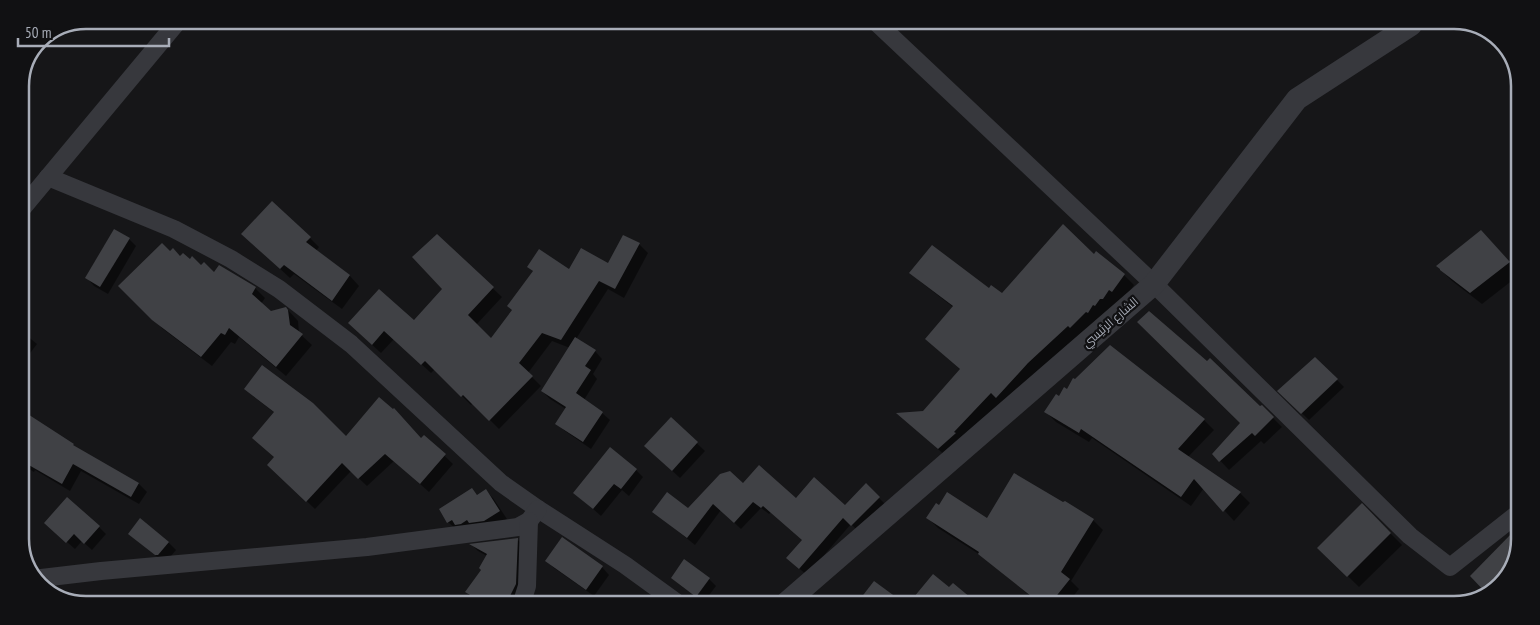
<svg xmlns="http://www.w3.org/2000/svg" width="1540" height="625" font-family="'PT Sans Narrow',Cairo,sans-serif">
<rect width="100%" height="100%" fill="#161618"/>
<g fill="#0007">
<polygon points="437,236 502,297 476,325 491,340 513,310 534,272 528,267 569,271 608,264 639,244 648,253 624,298 608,289 576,339 595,351 602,359 593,374 597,379 584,400 602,413 610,420 591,449 565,431 557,424 566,409 550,399 542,391 570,348 552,341 528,373 541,386 499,429 473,403 471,405 435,369 431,373 394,339 381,353 358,332 414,322 444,289"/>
<polygon points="310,238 319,247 316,251 350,276 359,286 342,309 294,274 290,278 252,243"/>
<polygon points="129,239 136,246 108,294 94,286 87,278"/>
<polygon points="1492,243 1518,271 1518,276 1482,304 1452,281 1441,270"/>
<polygon points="170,252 190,260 215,274 255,288 265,298 261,304 271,313 288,310 298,321 299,333 312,345 286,376 239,337 235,344 231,342 212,366 163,329 120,286"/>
<polygon points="1095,256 1124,275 1134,285 1123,301 949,459 899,414 924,412 961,370 926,339 953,307 922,283 911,273 989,290 1002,295"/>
<polygon points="20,330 37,344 21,365 20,364"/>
<polygon points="1315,358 1344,387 1309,420 1279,391"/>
<polygon points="246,389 346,438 421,439 424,436 453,464 429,492 394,461 367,486 351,471 315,509 277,473 275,413 254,397"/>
<polygon points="1262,407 1282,427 1264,444 1261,441 1229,470 1214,454"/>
<polygon points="20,410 76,448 139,484 147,492 139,504 81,471 70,491 35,470 34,472 23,465 20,470"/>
<polygon points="1046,412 1204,420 1214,430 1188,457 1240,493 1250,503 1234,521 1204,488 1191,506 1092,438 1089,442 1056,422"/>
<polygon points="671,419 705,451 680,478 654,454"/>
<polygon points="636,470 643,477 629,496 622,490 601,516 575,493"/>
<polygon points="743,484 797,499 845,507 866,485 886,505 859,532 851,524 807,575 795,565 804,540 771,512 769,514 761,508 741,529 721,510 695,545 654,512 688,510"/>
<polygon points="472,489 478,496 486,491 493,498 507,519 492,528 456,529 448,522"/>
<polygon points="1065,502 1093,520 1103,530 1071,581 1079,589 1067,604 1040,604 982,556 938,528 928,518 988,520 1064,504"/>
<polygon points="1362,505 1402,545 1359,587 1319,548"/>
<polygon points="99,527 106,534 92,550 82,541 75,549 53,530"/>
<polygon points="129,534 168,542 176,550 166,562 164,562"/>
<polygon points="517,539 524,546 518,602 473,602 467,592 482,570 487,556 478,551 472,545"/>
<polygon points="546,560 602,567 609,575 594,596 554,568"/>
<polygon points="933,576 949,589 953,585 973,603 910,603"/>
<polygon points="672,578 709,579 716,586 704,602 703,602 680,585"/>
<polygon points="1178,599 1184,604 1174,604"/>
</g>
<g fill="#404145">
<polygon points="272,201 311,237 306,242 350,275 332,301 284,265 280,269 241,234"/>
<polygon points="1063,224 1094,254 1096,251 1125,274 1112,292 1109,290 1103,299 1100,299 1095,306 1093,305 1088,313 1086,312 1070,328 1068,326 1028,363 996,398 991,393 954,432 956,433 938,449 896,413 923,411 960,369 925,339 953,306 909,273 932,245 989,288 991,285 1002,293"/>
<polygon points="114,229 130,238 100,287 85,278"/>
<polygon points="1481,230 1510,262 1470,293 1440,270 1440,269 1436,266"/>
<polygon points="437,234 494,287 468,315 491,338 512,310 507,306 533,271 527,267 539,249 569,269 581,248 608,263 623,235 640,243 615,289 599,281 561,340 542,333 519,363 533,376 489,421 463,395 461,397 425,361 421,365 384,331 372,345 348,323 379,289 414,320 442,289 412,257"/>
<polygon points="162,243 170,251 173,248 180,256 183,253 190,259 192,256 201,265 204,262 214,272 219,265 256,287 252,294 271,311 286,307 288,310 290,325 303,334 276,367 229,328 225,335 221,333 201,357 152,320 118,286"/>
<polygon points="1149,311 1207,361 1210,358 1260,406 1262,405 1274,417 1255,436 1252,433 1219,462 1212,454 1240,423 1137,322"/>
<polygon points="575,337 596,350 585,366 591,370 576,393 603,412 583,442 555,424 566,407 541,391"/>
<polygon points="1110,345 1205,419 1178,449 1241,492 1223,512 1194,479 1181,497 1081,429 1079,433 1044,412 1056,394 1059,396 1064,387 1067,389 1073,378 1075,379"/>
<polygon points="1315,357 1338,379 1301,414 1277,391"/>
<polygon points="262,365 313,403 346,436 379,397 393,409 394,408 421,438 424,435 446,454 420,484 385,454 358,479 342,463 306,502 267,465 274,457 252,438 274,412 244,389"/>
<polygon points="20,409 74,444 73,445 139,483 131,497 73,464 62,484 20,460"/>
<polygon points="671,417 698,442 672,471 644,446"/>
<polygon points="610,447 637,469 621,489 614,484 593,509 573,493"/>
<polygon points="759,465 796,498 814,477 845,505 866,483 880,497 851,526 843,518 799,569 786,558 802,540 763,506 761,508 753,502 734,523 713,504 687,538 652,512 667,492 688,508 720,474 730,471 743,483"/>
<polygon points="1014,473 1063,502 1065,501 1094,519 1061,572 1070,579 1050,604 1041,604 978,554 979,552 926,518 936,503 939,505 947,492 987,518"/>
<polygon points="472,488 477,495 486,489 500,511 484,521 469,523 467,520 461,524 455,525 452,520 447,523 439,509"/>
<polygon points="67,497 100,526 84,544 74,534 66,543 44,523"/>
<polygon points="1362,503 1391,533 1347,577 1317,548"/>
<polygon points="140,518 169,542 158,555 155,555 128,534"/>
<polygon points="1515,530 1515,564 1491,594 1488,595 1470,576"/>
<polygon points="562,537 603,566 586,590 545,561"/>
<polygon points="518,538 516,584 507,602 466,602 470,595 465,592 481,570 479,568 487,554 469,544"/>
<polygon points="684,559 710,578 696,597 671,578"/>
<polygon points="933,574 949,587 953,583 977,603 909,603"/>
<polygon points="874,581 904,603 857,603"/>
</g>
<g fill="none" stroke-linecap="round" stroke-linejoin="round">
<g stroke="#37383d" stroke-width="18">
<polyline points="877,23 1154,284 1410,536 1450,567 1516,515"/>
<polyline points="48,177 174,229 231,259 279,289 351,344 501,483 538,509 625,565 676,602"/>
<polyline points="20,211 179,20"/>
<polyline points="33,579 101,571 367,547 518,527 529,521 538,509"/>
<polyline points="522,602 527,586 529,521"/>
</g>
<polyline stroke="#37383d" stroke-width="22" points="786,603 1154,284 1297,99 1411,25"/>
</g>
<g text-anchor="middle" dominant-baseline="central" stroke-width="4.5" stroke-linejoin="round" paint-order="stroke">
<g font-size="12" fill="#a8adb8" stroke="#111113">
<text transform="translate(1110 322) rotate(-41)">الشارع الرئيسي</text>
</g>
</g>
<path d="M0 0H1540V625H0ZM86 29H1454A57 57 0 0 1 1511 86V539A57 57 0 0 1 1454 596H86A57 57 0 0 1 29 539V86A57 57 0 0 1 86 29Z" fill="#111113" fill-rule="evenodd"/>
<path fill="none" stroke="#a8adb8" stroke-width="2.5" d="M86 29H1454A57 57 0 0 1 1511 86V539A57 57 0 0 1 1454 596H86A57 57 0 0 1 29 539V86A57 57 0 0 1 86 29Z"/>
<path d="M18 38v8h151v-8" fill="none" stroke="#a8adb8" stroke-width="2.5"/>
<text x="25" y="38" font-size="15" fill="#a8adb8" stroke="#111113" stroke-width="4" paint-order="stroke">50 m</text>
</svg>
